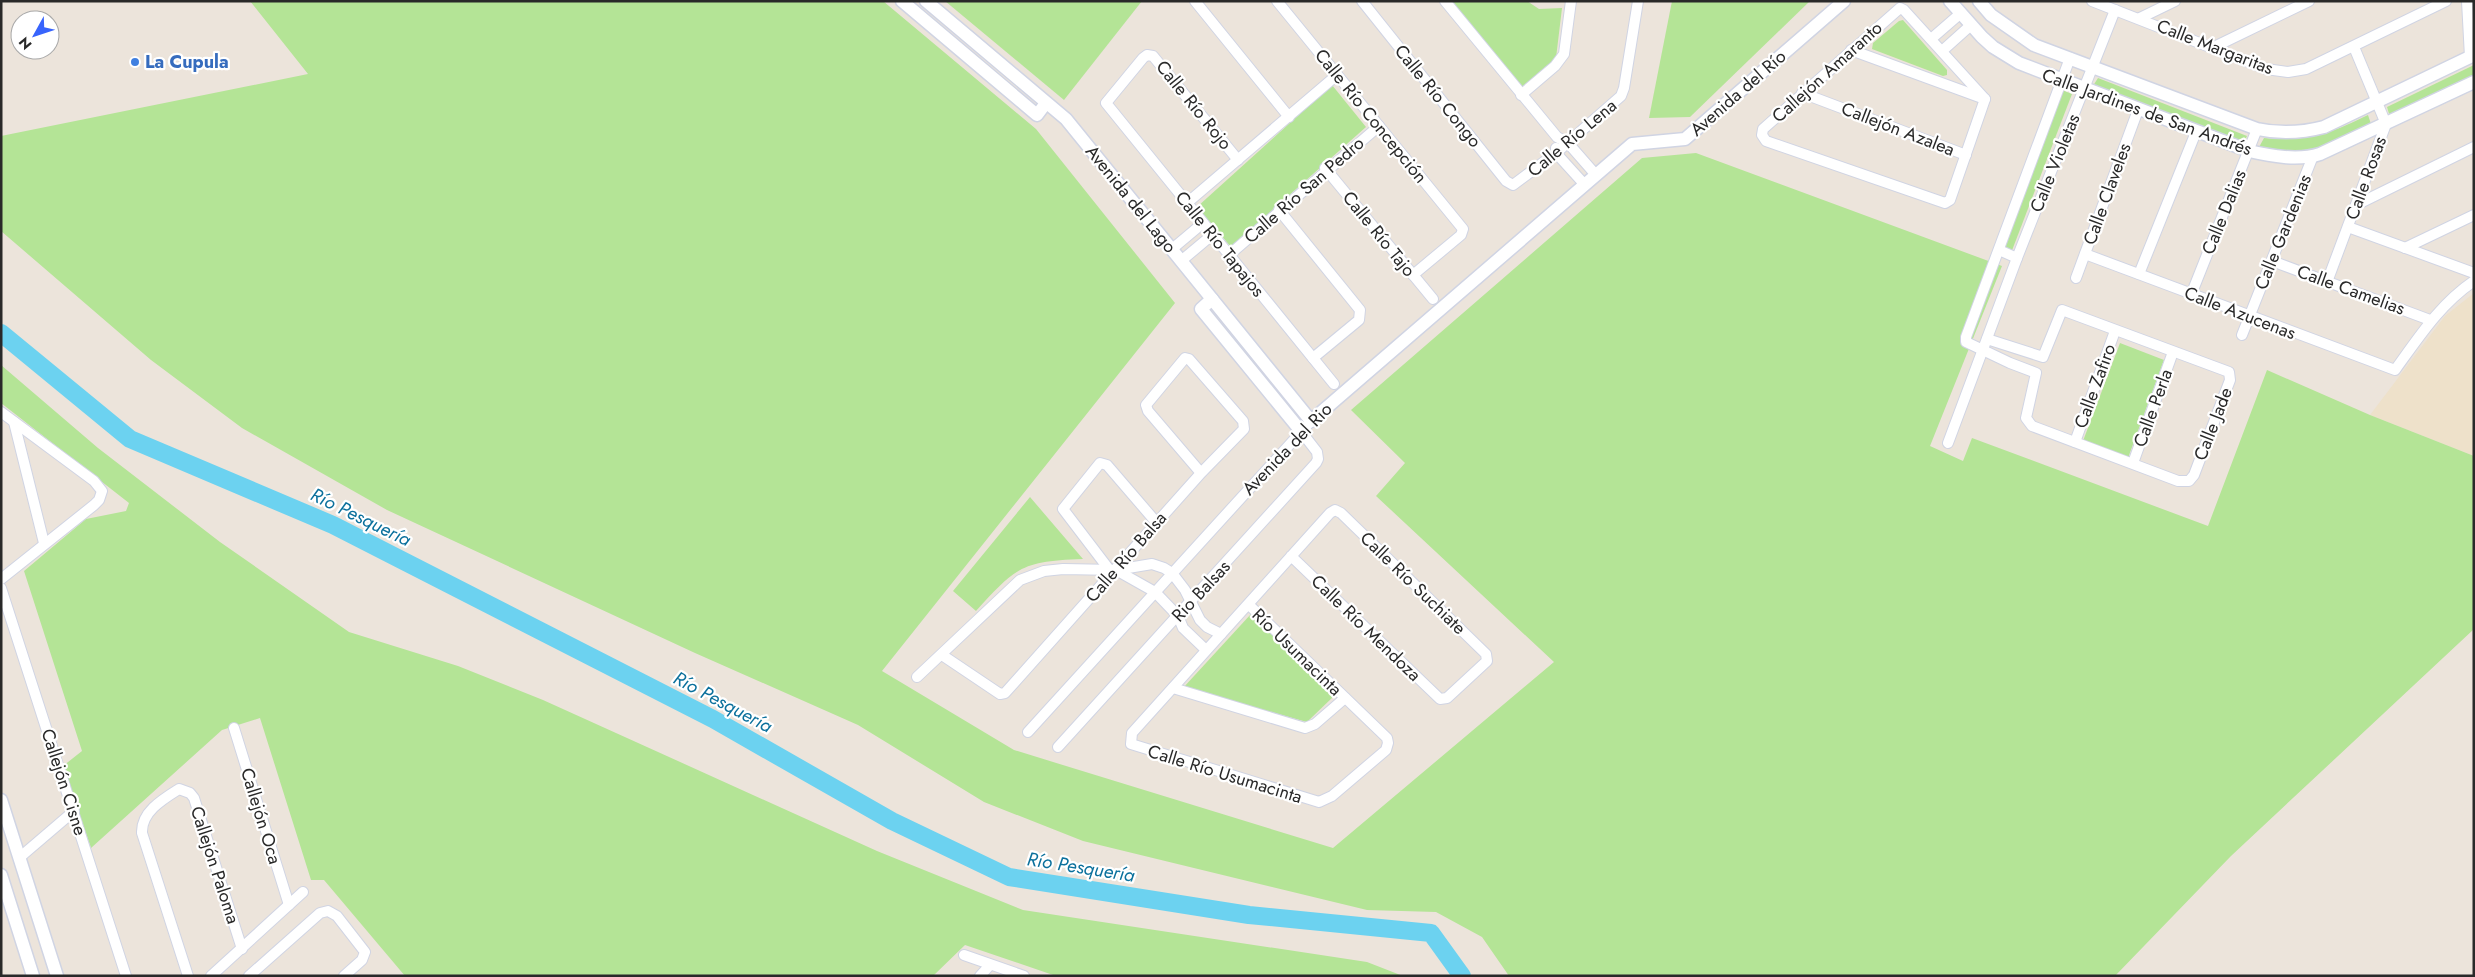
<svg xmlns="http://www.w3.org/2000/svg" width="2475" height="977" font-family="Jost,sans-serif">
<rect width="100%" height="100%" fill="#ece4db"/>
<polygon fill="#eee1ca" points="2474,293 2474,456 2370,415 2445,316"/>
<g fill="#b4e496">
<polygon points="250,1 883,1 1036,129 1175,303 882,671 1014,750 1333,848 1554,662 1376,496 1405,463 1351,410 1642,158 1696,153 2002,266 1930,446 1963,461 1972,438 2208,526 2267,370 2370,415 2474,456 2474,629 2231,856 2115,976 1509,976 1482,937 1436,912 1367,910 1083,841 984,802 858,725 695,653 387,510 242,428 151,360 1,231 1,136 308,74"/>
<polygon points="945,1 1142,1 1064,100"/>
<polygon points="1451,1 1527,1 1539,9 1562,8 1556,58 1521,88"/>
<polygon points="1672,1 1810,1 1690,117 1649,118"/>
<polygon points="1903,20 1947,70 1947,75 1943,76 1872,49 1873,43 1899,21"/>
<polygon points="2474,65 2474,75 2390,117 2387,107"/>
<polygon points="2098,78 2247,136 2243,144 2091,89"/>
<polygon points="1332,85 1366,127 1231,247 1197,207"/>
<polygon points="2062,90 2072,94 2011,253 2001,248"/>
<path d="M2368,115L2371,124L2312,151L2283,152L2258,149L2264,138C2308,142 2329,134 2368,115Z"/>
<polygon points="2120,343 2164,360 2128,458 2083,441"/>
<polygon points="1,365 98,448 220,542 349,632 458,666 543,700 877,851 1023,910 1367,962 1403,976 1056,976 965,945 933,976 405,976 324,880 311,880 260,718 222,730 91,848 63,766 82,751 24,571 86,519 126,511 129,503 1,403"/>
<path d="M1030,497L1083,559C1022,561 1016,567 976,611L953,591Z"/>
<polygon points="1251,614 1334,696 1307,722 1183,688"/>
</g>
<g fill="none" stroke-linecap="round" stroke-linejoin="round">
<polyline stroke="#6cd2f0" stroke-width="18" points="1,333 130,439 333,525 713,719 892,821 1009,877 1249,915 1431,933 1462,976"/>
<g stroke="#d0d4e3" stroke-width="12">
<g id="minor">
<polyline points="1195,1 1289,117"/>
<polyline points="1277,1 1463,229 1461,235 1413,275"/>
<polyline points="1362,1 1506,181 1513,185 1556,153 1621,96 1624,88 1638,1"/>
<polyline points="1445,1 1557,137 1568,143 1596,175"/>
<polyline points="2092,1 2266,69 2288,72 2306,69 2446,1"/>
<polyline points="2467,1 2470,57"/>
<polygon points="1900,8 1904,10 1985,99 1950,200 1945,203 1766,141 1762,135 1763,129"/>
<polyline points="2140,18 2175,1"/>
<polyline points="1931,39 1961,13"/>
<polyline points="2212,48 2309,1"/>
<polyline points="1851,50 1985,99"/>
<polyline points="1942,51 1971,25"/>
<polyline points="1802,93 1966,155"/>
<polyline points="1521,95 1555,66 1564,54 1571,1"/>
<polyline points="1556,148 1556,153 1585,185"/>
<polyline points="1238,160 1153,56 1147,55 1143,58 1106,103 1334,384"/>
<polyline points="1325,168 1433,299"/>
<polyline points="1187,203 1337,75"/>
<polyline points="2356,205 2474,147"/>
<polyline points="1279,210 1360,310 1359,320 1313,358"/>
<polyline points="2348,227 2474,273"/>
<polyline points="2405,248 2474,215"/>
<polyline points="1172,249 1203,223"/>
<polyline points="1999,250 2017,258"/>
<path d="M2085,254L2395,370C2419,337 2440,304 2474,281"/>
<polyline points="1229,255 1379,126"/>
<polyline points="1181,261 1212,235"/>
<polyline points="2272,261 2430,320"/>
<polyline points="2139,274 2196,132"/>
<polyline points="2076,278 2138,110"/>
<polyline points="2327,282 2386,124 2354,47"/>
<polyline points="2191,295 2257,129"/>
<polyline points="2242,335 2313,156"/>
<polyline points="1987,339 2043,357 2062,310 2229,372 2230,380 2194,475 2189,481 2178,481 2032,426 2026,418 2036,373 2010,363 1966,342 1966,337 2070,58"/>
<polyline points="1,412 94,481 102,491 99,500 94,505 1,579"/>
<polyline points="14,422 44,543"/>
<polyline points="2075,442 2115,331"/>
<polyline points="1948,443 2017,258 2115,10"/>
<polyline points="2133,463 2173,352"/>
<polyline points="1108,568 1063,509 1100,463 1107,465 1156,522"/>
<polyline points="1116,570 1155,592 1178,616 1183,628 1206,650"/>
<polyline points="1,588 126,976"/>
<polyline points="1249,605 1387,738 1388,743 1386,750 1332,796 1319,802 1131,744 1132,733 1330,513 1335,510 1341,513 1486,654 1487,661 1447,698 1440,699 1291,556"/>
<polyline points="942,655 1000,694 1005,693 1201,473 1244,429 1243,421 1189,359 1185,358 1146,405 1148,411 1201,473"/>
<polyline points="917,677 1020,580 1044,571 1063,569 1116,570 1152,564 1164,568 1172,573 1185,590 1200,620 1207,627 1221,634"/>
<polyline points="1173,688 1305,728 1315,724 1345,698"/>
<polyline points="234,728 289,905"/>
<polyline points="1028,732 1311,421"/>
<polyline points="1058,747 1316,463 1318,459 1317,452 1300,430"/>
<polyline points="19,858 74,811"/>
<polyline points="964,955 1024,976"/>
<path d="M188,976L142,833C141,812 163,799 179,789L190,793L194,798L242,949"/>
<polyline points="211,976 303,892"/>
<polyline points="249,976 320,913 328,911 337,916 365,952 362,960 344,976"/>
<polyline points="980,976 990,965"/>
</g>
</g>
<g stroke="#d0d4e3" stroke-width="15">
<g id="tertiary">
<polyline points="902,1 1037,115 1046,103"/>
<polyline points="926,1 1066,119 1311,421 1632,144 1685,139 1844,1"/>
<path d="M1950,1L1982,37L1993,47L2019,63L2249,151C2271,156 2298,161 2320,154L2474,82"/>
<path d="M1979,1L1991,15L2034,45L2257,129C2280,134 2301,133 2324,127L2474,55"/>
<polyline points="1212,299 1201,309 1300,430"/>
<polyline points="1,800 57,976"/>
<polyline points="1,875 33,976"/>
</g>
</g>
<use href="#minor" stroke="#fff" stroke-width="10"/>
<use href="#tertiary" stroke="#fff" stroke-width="12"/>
</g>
<circle fill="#3f7fe0" stroke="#fff" stroke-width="2" cx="135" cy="62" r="5"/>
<g text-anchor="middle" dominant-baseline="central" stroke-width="4.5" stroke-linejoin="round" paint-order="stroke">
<g font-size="18" fill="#292929" stroke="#fff">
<text transform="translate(2215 47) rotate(21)">Calle Margaritas</text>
<text transform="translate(1827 72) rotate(-42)">Callejón Amaranto</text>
<text transform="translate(1738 93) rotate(-41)">Avenida del Río</text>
<text transform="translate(1438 96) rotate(51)">Calle Río Congo</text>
<text transform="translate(1194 105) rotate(51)">Calle Río Rojo</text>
<text transform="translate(2147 112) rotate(20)">Calle Jardines de San Andrés</text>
<text transform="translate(1371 116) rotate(51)">Calle Río Concepción</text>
<text transform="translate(1898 129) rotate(21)">Callejón Azalea</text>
<text transform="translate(1572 138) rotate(-40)">Calle Río Lena</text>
<text transform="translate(2055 163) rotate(-68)">Calle Violetas</text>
<text transform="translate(2366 178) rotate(-70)">Calle Rosas</text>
<text transform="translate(1304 190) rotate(-41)">Calle Río San Pedro</text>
<text transform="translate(2107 194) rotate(-70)">Calle Claveles</text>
<text transform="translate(1131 199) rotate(51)">Avenida del Lago</text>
<text transform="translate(2224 212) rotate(-68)">Calle Dalias</text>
<text transform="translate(2283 232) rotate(-68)">Calle Gardenias</text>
<text transform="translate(1379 234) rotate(51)">Calle Río Tajo</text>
<text transform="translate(1220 244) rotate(51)">Calle Río Tapajos</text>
<text transform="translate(2351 290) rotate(20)">Calle Camelias</text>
<text transform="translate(2240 313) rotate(21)">Calle Azucenas</text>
<text transform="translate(2095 386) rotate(-70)">Calle Zafiro</text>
<text transform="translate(2153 408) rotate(-70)">Calle Perla</text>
<text transform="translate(2213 424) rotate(-69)">Calle Jade</text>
<text transform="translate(1287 449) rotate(-46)">Avenida del Rio</text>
<text transform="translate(1126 557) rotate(-49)">Calle Río Balsa</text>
<text transform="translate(1413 583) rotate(44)">Calle Río Suchiate</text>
<text transform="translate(1201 591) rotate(-47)">Rio Balsas</text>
<text transform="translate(1366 628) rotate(44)">Calle Río Mendoza</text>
<text transform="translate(1297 652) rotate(44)">Río Usumacinta</text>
<text transform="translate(1225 774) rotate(17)">Calle Río Usumacinta</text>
<text transform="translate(64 782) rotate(72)">Callejón Cisne</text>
<text transform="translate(261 816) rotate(73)">Callejón Oca</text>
<text transform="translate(215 865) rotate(72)">Callejón Paloma</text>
</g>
<g font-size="18" font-weight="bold" fill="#366cbe" stroke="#fff" text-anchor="start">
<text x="145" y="62">La Cupula</text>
</g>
<g font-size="19" font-style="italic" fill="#0b709c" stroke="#fff">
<text transform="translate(361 517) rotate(26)">Río Pesquería</text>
<text transform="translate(723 702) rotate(28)">Río Pesquería</text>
<text transform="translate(1081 867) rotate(9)">Río Pesquería</text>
</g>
</g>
<rect width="2475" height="977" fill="none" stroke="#292929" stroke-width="5"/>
<g transform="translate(35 35) rotate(230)"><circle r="24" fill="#ffffff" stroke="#a9a9a9"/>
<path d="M0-4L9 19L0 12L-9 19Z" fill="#3864fc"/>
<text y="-8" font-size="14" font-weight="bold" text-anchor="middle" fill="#292929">N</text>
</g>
</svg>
